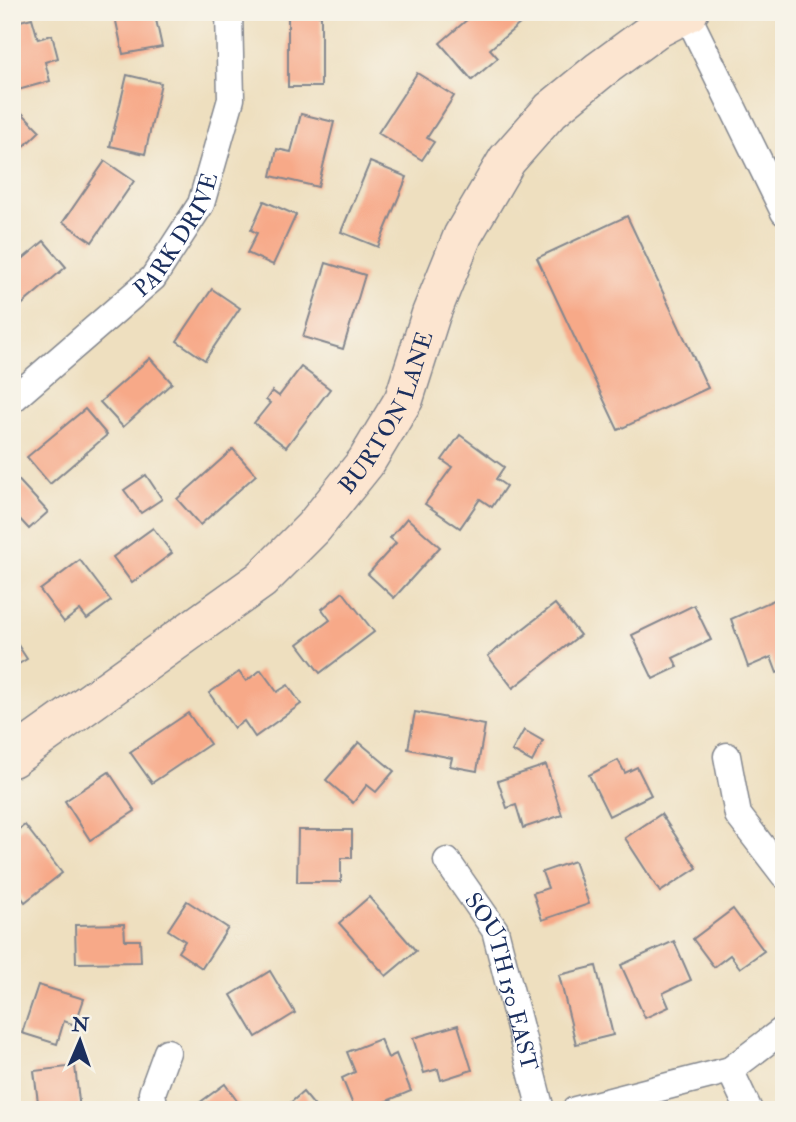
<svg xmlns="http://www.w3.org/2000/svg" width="796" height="1122" font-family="'IM FELL Double Pica',serif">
<rect width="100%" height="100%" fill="#f7f3e8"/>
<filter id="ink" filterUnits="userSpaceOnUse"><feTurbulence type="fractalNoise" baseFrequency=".0143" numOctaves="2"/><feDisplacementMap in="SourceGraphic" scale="14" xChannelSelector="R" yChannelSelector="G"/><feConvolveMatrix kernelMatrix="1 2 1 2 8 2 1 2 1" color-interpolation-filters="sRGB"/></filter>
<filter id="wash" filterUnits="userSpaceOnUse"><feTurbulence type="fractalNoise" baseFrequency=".00686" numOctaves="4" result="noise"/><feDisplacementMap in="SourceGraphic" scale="28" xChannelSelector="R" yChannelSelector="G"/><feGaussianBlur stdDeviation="1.57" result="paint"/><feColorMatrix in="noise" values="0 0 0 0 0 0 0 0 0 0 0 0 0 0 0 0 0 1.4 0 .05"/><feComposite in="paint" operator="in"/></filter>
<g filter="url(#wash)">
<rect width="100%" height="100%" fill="#eedfbf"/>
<g id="blocks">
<g fill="#f7a988">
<polygon points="114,12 145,12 146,17 155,15 162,47 123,54"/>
<polygon points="476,12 511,12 521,23 490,49 498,58 472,80 440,43"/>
<rect x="288" y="15" width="33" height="72"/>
<polygon points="32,18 38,39 52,35 58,58 45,62 50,81 18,90 12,69 12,23"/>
<polygon points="417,73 454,96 427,138 434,142 422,160 378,133"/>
<polygon points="127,75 161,83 145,154 110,146"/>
<polygon points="17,108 40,131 12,158 12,112"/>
<polygon points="301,114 334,122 318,187 271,176 277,149 291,152"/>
<polygon points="105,161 134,181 92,242 63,222"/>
<polygon points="370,162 407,177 378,247 341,232"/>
<polygon points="264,201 296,215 273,265 247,253 257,233 251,230"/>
<polygon points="627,216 708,388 618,430 537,258"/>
<polygon points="44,241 66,267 12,313 12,268"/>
<polygon points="326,263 365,275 343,349 303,337"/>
<polygon points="212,289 240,308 205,360 177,341"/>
<polygon points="150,358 172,383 123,427 100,402"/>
<polygon points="301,367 330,389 286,447 254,423 270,403 266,400 272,391 279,396"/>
<polygon points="85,409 107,435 50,484 27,457"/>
<polygon points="460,435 504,467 496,479 506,486 492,507 480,499 460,528 425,504 452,467 442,460"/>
<polygon points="233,449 256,475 200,525 177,499"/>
<polygon points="12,473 48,512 29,529 16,515 12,519"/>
<polygon points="146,475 162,499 141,513 124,490"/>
<polygon points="407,518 440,547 394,598 368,574 396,543 390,538"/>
<polygon points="153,528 172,553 132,583 113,557"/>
<polygon points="80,560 111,601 87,619 80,610 64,622 40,590"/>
<polygon points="343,592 374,632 320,673 298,644 330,620 322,609"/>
<polygon points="776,599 784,616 784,670 777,673 771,657 748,667 731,619"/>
<polygon points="555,604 580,635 513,688 488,656"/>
<polygon points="694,605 711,640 673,658 678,667 653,679 632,635"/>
<polygon points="12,636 27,659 12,668"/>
<polygon points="261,670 277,692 288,685 301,704 255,737 244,721 234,728 209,693 239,672 246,681"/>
<polygon points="415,712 485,725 477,771 450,766 452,758 408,749"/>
<polygon points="188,713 210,744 152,783 130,752"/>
<polygon points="524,730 543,741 532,762 512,751"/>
<polygon points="359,742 394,771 376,792 367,785 353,803 326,780"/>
<polygon points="618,760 625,773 637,767 651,795 609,816 589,775"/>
<polygon points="546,765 562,815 523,828 516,805 507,808 498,781"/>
<polygon points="109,772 135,811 90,840 65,801"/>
<polygon points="661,814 697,868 660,892 625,838"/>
<polygon points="25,825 62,873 25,902 19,894 12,900 12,846 15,844 12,834"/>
<polygon points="298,830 352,830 352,858 341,858 341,882 297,882"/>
<polygon points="574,861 589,904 542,920 533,893 548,888 542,872"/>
<polygon points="369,897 416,951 386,976 339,923"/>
<polygon points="187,901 228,928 202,968 178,952 185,941 168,930"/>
<polygon points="733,909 764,951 740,968 730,955 714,967 693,939"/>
<polygon points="124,924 125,940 140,940 141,962 76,963 75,925"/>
<polygon points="674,941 691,980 663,993 669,1007 645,1018 621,965"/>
<polygon points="596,966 613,1035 576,1044 559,975"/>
<polygon points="270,971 295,1013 256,1037 231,995"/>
<polygon points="38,985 84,999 75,1025 64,1021 57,1044 22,1033"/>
<polygon points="458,1025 472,1070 441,1080 438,1069 424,1073 413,1038"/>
<polygon points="380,1039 388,1058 396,1054 411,1091 365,1110 355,1110 342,1078 355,1072 347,1052"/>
<polygon points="75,1066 80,1110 39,1110 34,1071"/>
<polygon points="225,1084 242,1108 197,1110 195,1106"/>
<polygon points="303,1092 318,1110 282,1110"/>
</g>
</g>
</g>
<g filter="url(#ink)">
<use href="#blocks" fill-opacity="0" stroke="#84878e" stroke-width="2"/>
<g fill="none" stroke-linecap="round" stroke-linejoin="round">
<g stroke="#84878e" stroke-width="29">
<g id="street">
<polyline points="686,12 784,212"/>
<path id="s1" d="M12,400L153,278L201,204L231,99L229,12"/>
<polyline points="727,756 738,815 784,875"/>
<path id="s2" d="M447,861L495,930L541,1110"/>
<polyline points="730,1070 749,1110"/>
<polyline points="155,1110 152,1093 167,1052"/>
<polyline points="575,1110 730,1070 784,1029"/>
</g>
</g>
<g stroke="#84878e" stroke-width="41">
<g id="secondary">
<path id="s3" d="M12,758L261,580L313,528L366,462L404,399L431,314L463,235L507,160L551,110L600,70L656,29L689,12"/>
</g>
</g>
<use href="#street" stroke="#fff" stroke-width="26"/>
<use href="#secondary" stroke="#fce5d0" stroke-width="38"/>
</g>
</g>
<g text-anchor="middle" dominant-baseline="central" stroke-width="7" stroke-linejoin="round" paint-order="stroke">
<g font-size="23" fill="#1b2f5e" stroke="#f7f3e8">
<text stroke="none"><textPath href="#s1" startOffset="236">PARK DRIVE</textPath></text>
<text stroke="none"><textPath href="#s3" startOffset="518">BURTON LANE</textPath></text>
<text stroke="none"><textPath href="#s2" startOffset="135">SOUTH 150 EAST</textPath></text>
</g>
</g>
<rect width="796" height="1122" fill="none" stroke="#f7f3e8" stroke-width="42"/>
<g transform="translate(80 1041) rotate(2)" stroke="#f7f3e8" stroke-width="5" paint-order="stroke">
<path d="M0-5L12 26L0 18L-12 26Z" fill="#1b2f5e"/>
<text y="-10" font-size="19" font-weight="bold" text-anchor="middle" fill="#1b2f5e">N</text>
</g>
</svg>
